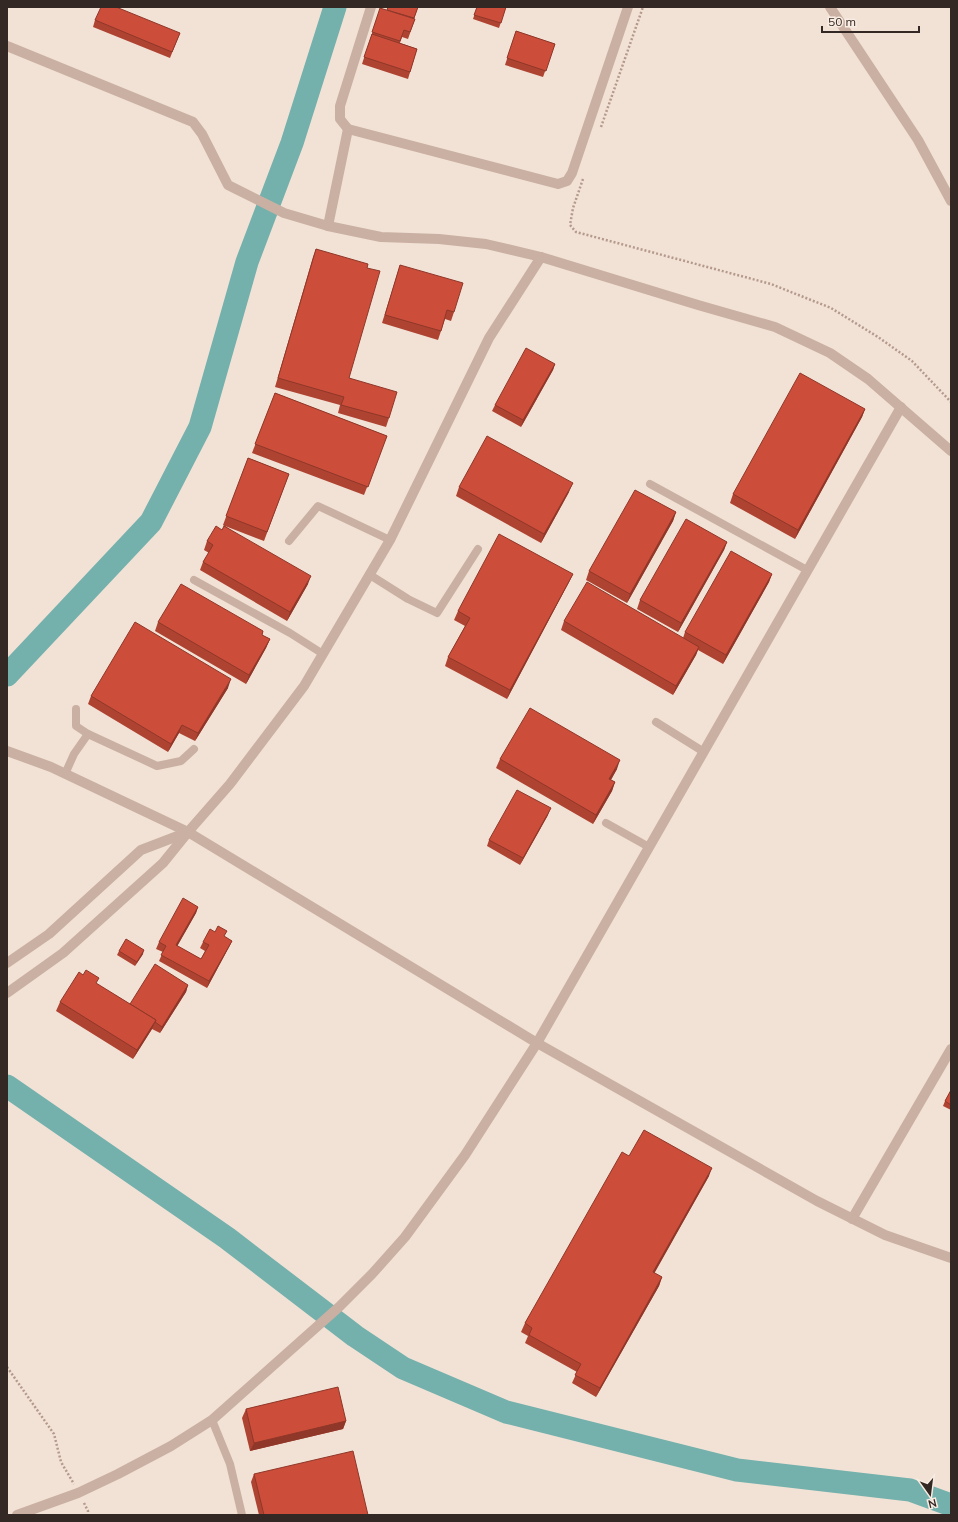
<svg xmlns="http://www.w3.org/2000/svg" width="958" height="1522" font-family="Mulish,sans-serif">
<rect width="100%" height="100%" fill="#f2e2d6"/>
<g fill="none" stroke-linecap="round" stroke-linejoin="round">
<g stroke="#74b0ac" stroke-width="23">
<polyline points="7,675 151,522 200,427 247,262 292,143 335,7"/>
<polyline points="7,1086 227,1238 355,1336 403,1368 506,1412 737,1470 910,1490 951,1505"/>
</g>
<g stroke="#b5998c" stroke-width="2.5" stroke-dasharray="2 2" stroke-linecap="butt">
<polyline points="601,127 643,7"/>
<polyline points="583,179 573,208 570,225 576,232 771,284 831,308 878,337 912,361 951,402"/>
<polyline points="7,1367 54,1434 61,1462 74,1484"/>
<polyline points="84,1503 88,1511 88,1515"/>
</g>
<g stroke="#cab0a2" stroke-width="8">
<polyline points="650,484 807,570"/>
<polyline points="289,541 318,506 390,540"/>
<polyline points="370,575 408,599 437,613 478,549"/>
<polyline points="194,580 290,633 323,654"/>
<polyline points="76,709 76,726 88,734 157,766 181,761 194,749"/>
<polyline points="656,722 704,752"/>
<polyline points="65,774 74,754 88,734"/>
<polyline points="606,823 649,847"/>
<polyline points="212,1420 230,1464 242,1515"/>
</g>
<g stroke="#cab0a2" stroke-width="10">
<polyline points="371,7 340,106 340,119 348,129 558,184 567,181 572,173 628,7"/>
<polyline points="7,46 193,122 202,134 228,185 284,213 328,226 381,237 439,239 486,244 541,257 489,338 390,540 304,686 230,784 188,832 163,863 63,953 7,993"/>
<polyline points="328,226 348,129"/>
<polyline points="7,751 51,767 188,832 537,1043 817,1201 885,1235 951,1258"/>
<polyline points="7,963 49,934 141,850 188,832"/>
<polyline points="852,1219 951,1049"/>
<polyline points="17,1515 78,1493 118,1474 171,1446 212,1420 339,1307 372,1274 405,1237 465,1155 537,1043 901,407"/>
</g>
<g stroke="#cab0a2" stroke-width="10">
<polyline points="830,7 918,140 951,201"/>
<polyline points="541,257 698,305 775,327 830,353 868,379 951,451"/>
</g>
</g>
<g fill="#af4332">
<polygon points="418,7 414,19 415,19 408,39 402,37 400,43 417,49 408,79 362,64 378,15"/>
<polygon points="477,7 506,7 499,28 473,19"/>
<polygon points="95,20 180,33 170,58 93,27"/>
<polygon points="516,31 555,44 543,77 505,65"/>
<polygon points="316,249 367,268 349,378 389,418 386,427 338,413 340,405 275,387 313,257"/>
<polygon points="400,265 454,312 451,321 445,319 438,340 382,323"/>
<polygon points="555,364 553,370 521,427 492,411 495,405"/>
<polygon points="275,393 387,436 364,495 252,453"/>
<polygon points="865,409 862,417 795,539 730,503 733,494"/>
<polygon points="248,458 289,474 264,541 225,526 308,584 287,621 200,570 203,562 209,553 204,550 207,541 222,530 224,526 223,525"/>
<polygon points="459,487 569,492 541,543 456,496"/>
<polygon points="676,512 673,521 627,603 586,580 589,571"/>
<polygon points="727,542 724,550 678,632 637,609 640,600"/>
<polygon points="573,574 569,582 507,699 445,666 448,657 465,626 454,620 458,611"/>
<polygon points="772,574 769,582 723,664 698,650 696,655 673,695 561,630 564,621 683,638 685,632"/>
<polygon points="158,622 263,631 262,635 270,639 266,648 246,684 155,631"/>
<polygon points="228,688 195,741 179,733 168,752 88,704 91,696"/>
<polygon points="500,759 617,769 611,780 615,782 612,791 593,824 496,768"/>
<polygon points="548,815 520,865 487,846 489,840"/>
<polygon points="198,907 196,913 177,946 201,959 205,951 200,948 203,942 225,937 232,941 229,947 207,988 159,961 163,952 156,949 159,942"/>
<polygon points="119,951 143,954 135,966 117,955"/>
<polygon points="97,984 130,1004 188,985 186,992 160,1033 152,1029 133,1059 56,1011 60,1002"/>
<polygon points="951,1090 951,1110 943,1106 945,1101"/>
<polygon points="629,1156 709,1176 654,1273 662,1277 659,1286 596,1397 572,1383 577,1372 525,1343 528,1336 521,1332 525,1323"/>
<polygon points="246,1409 346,1421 343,1429 250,1451 242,1418"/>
<polygon points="254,1474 368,1515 259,1515 251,1482"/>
</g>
<g fill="#8f3729">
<polygon points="555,364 553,370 521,427 523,420"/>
<polygon points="865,409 862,417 795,539 798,530"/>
<polygon points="573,483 569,492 541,543 544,534"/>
<polygon points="676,512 673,521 627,603 630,594"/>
<polygon points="727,542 724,550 678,632 681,623"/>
<polygon points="573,574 569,582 507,699 510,690"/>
<polygon points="772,574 769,582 723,664 726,655"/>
<polygon points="311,576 308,584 287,621 290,612"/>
<polygon points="270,639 266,648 246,684 249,675"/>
<polygon points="699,647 696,655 673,695 676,686"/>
<polygon points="231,679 228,688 195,741 198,733"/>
<polygon points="182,725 179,733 168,752 171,744"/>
<polygon points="620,760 617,769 606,788 609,779"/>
<polygon points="615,782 612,791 593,824 596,815"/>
<polygon points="551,808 548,815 520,865 523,858"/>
<polygon points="198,907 196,913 174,952 176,945"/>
<polygon points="232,941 229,947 207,988 209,981"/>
<polygon points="144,950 143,954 135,966 137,962"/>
<polygon points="188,985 186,992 160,1033 162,1027"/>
<polygon points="156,1020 152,1029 133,1059 137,1050"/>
<polygon points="712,1168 709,1176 650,1281 653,1272"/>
<polygon points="662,1277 659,1286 596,1397 600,1388"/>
<polygon points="346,1421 343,1429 250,1451 254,1443"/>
</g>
<g fill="#cc4e3a" stroke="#8f3729">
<polygon points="101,7 116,7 180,33 172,52 95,20"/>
<polygon points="388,7 418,7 414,18 387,10"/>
<polygon points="477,7 506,7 501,23 474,15"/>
<polygon points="380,8 415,19 410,32 404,30 400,41 372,32"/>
<polygon points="516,31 555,44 546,71 507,58"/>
<polygon points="372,34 417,49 410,72 364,57"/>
<polygon points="316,249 368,264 367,268 380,271 349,378 397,392 389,418 341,405 344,397 278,378"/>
<polygon points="400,265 463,283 454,312 447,310 441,331 385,315"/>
<polygon points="526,348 555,364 523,420 495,405"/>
<polygon points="800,373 865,409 798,530 733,494"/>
<polygon points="275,393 387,436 368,487 255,444"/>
<polygon points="487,436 573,483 544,534 459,487"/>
<polygon points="248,458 289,474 267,532 226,516"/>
<polygon points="635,490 676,512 630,594 589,571"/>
<polygon points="686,519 727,542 681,623 640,600"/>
<polygon points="216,526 222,530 224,526 311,576 290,612 203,562 213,545 207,541"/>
<polygon points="499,534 573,574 510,690 448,657 470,618 458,611"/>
<polygon points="731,551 772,574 726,655 685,632"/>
<polygon points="587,582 699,647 676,686 564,621"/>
<polygon points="181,584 263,631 262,635 270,639 249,675 158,622"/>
<polygon points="135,622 231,679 198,733 182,725 171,744 91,696"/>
<polygon points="530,708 620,760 609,779 615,782 596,815 500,759"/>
<polygon points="517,790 551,808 523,858 489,840"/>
<polygon points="183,898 198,907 176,945 201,959 209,945 203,942 210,929 215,932 218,926 227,931 224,936 232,941 209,981 161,955 166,946 159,942"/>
<polygon points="126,939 144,950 137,962 119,951"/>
<polygon points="155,964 188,985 162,1027 155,1022 156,1020 130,1004"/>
<polygon points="86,970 99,978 96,983 156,1020 137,1050 60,1002 79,972 83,975"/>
<polygon points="951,1090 951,1105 945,1101"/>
<polygon points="644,1130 712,1168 653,1272 662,1277 600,1388 575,1375 581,1364 529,1335 532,1328 525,1323 622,1152 629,1156"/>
<polygon points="338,1387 346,1421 254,1443 246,1409"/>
<polygon points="353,1451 368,1515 264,1515 254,1474"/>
</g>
<rect width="958" height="1522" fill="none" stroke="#342824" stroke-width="16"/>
<g transform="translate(930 1494) rotate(166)" stroke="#f9ece2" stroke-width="3" paint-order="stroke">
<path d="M0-3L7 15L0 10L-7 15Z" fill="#342824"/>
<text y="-6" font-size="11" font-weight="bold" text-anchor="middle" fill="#342824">N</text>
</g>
<path d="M822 26v6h97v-6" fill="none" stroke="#342824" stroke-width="2"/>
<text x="828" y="26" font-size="12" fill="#342824" stroke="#f9ece2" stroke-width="3" paint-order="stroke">50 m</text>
</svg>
